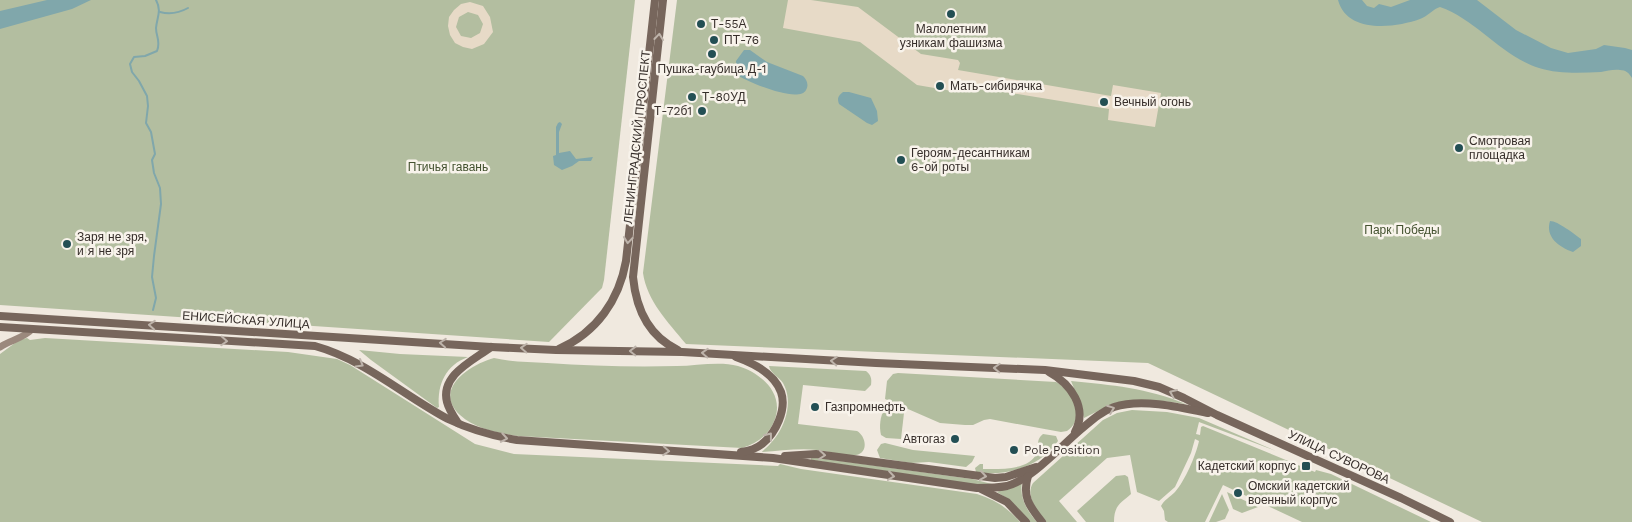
<svg xmlns="http://www.w3.org/2000/svg" width="1632" height="522" font-family="'Work Sans',sans-serif">
<rect width="100%" height="100%" fill="#f0e9df"/>
<g fill="#b3bea0">
<polygon points="0,0 635,0 604,280 602,288 549,342 0,305"/>
<path d="M677,0H1632V522H1482L1148,363L686,344C668,322 647,301 643,273Z"/>
<path d="M27,338L30,340L45,338L288,352L337,359L350,365L475,444L514,454L778,466L780,464L801,469L977,494C994,499 1008,508 1020,522H0V354L19,340Z"/>
<path d="M359,350L400,354L468,357C446,365 437,384 439,407L437,408L371,360Z"/>
<path d="M494,358C511,362 529,362 547,363C590,366 634,367 677,366C696,366 719,361 738,366C761,373 784,393 775,419C769,435 758,443 742,448L518,436C498,433 475,429 460,415C432,389 471,364 494,358Z"/>
<path d="M769,366L866,371C871,375 872,379 871,385L865,391L803,385L798,424L857,431C866,436 869,453 856,455C844,457 829,451 817,450C799,448 780,451 762,452C764,449 768,447 770,444C785,429 794,402 783,383C779,377 770,373 769,366Z"/>
<path d="M898,373L1056,382C1068,387 1081,408 1075,422C1073,426 1070,429 1067,431L1061,432L990,419L984,420L973,425H965L940,423L885,399L887,381L893,374Z"/>
<path d="M1071,381C1112,385 1147,388 1186,404L1162,401L1114,403L1084,418L1081,405Z"/>
<path d="M888,408L904,413L901,439L886,438L881,435C879,427 880,415 885,409Z"/>
<path d="M1132,410L1167,412L1199,418L1276,451L1199,422L1196,434L1200,435L1201,427L1203,426L1315,472L1316,470L1331,474L1431,522H1302L1223,485L1205,522H1168L1165,520L1164,511L1161,506C1164,500 1170,497 1175,492C1185,481 1196,455 1199,441L1195,439L1191,453L1175,487L1159,501L1137,492L1130,455L1107,458L1059,501L1077,522H1046C1037,512 1025,496 1033,483L1103,420L1117,413Z"/>
<path d="M1043,434L1056,436L1058,441C1040,467 1006,477 976,472L975,468L980,464H983V469C998,469 1031,471 1037,452C1039,445 1036,439 1043,434Z"/>
<polygon points="885,443 913,450 975,456 972,462 966,467 929,462 911,463 880,458 877,450 881,444"/>
<polygon points="812,457 972,479 992,484 972,484 811,460 811,458"/>
<path d="M1125,475L1128,477L1131,494C1121,503 1114,505 1114,522H1086L1077,511L1116,476Z"/>
<path d="M1022,482C1019,497 1027,511 1037,522H1030L1008,499L997,492Z"/>
<polygon points="1227,492 1258,507 1242,513 1233,509"/>
<polygon points="1222,494 1229,510 1225,519 1216,522 1209,522"/>
</g>
<g fill="#e7dac7" fill-rule="evenodd">
<polygon points="788,0 811,0 858,7 921,54 958,60 960,63 958,70 1111,96 1113,85 1161,93 1155,127 1108,120 1109,109 956,84 955,90 952,91 917,85 860,42 783,28"/>
<path d="M470,2L483,6L490,17L493,32L484,44L472,49L463,47L455,43L450,35L448,26L449,17L454,10L461,4ZM468,12L478,15L483,24L480,33L471,38L461,36L456,27L459,17Z"/>
</g>
<g fill="#80a7ab">
<polygon points="47,0 91,0 72,9 0,29 0,11"/>
<path d="M1338,0H1362L1367,6L1374,8L1379,4L1391,7L1410,0H1477L1516,30L1551,48L1568,53L1596,49L1604,45L1625,48L1632,50V78C1629,73 1626,70 1620,70C1614,69 1607,71 1601,72C1580,73 1558,74 1539,68C1501,56 1477,20 1440,7C1433,9 1428,16 1420,19C1395,28 1347,34 1338,0Z"/>
<path d="M744,50H750L767,62L803,76C807,80 809,85 806,90C799,104 748,82 737,75L736,61Z"/>
<path d="M843,92H849L871,98L877,111L878,121L872,125L867,123L839,104C837,98 838,96 843,92Z"/>
<polygon points="560,122 562,124 559,132 559,153 570,151 576,159 593,157 591,161 579,161 572,166 562,170 554,165 553,156 556,155 556,127 558,123"/>
<path d="M1550,221C1558,221 1574,234 1581,239V246L1573,252C1559,247 1545,237 1550,221Z"/>
</g>
<g fill="none" stroke-linecap="round" stroke-linejoin="round">
<g stroke="#80a7ab" stroke-width="2">
<path d="M160,12C171,15 179,13 188,8"/>
<path d="M153,310L156,298L152,277L154,256L161,204L160,188L154,173L152,160L155,154L151,132L146,123L148,106L147,96L139,81L132,72L130,64L134,57L145,56L157,51C161,41 156,37 156,28C157,17 162,11 156,0"/>
</g>
<path stroke="#9b897d" stroke-width="7" d="M0,347C9,341 26,337 32,329"/>
<g stroke="#77665c" stroke-width="8">
<path d="M663,0L633,277C636,308 648,336 678,350"/>
<polyline points="0,316 491,347 556,350 682,352 876,363 1045,370 1134,381 1159,387 1184,398 1217,415 1401,498 1450,522"/>
<path d="M0,327L315,346C365,360 403,395 448,419C471,430 493,436 517,440L773,458L977,488C987,488 997,488 1007,486C1032,479 1059,448 1079,431C1090,422 1100,412 1114,407C1141,398 1180,407 1208,413"/>
<path d="M559,349C597,332 619,300 626,261L655,0"/>
<path d="M736,357C753,363 774,373 781,392C787,409 776,433 762,444C756,449 748,451 741,452"/>
<path d="M1049,372C1071,384 1088,408 1075,432"/>
<path d="M458,423C454,417 449,410 447,402C440,375 474,360 491,347"/>
<polyline points="785,456 816,454 995,478 1006,477 1036,467"/>
<path d="M1028,476C1022,496 1029,506 1042,522"/>
<polyline points="981,489 1007,502 1026,522"/>
</g>
</g>
<defs><path id="oneway-chevron" d="M-2-3.5L2.5 0L-2 3.5" fill="none" stroke-width="1.6" stroke-linecap="round" stroke-linejoin="round" transform="scale(1.25)"/></defs>
<g stroke="#beb4ab">
<use href="#oneway-chevron" transform="translate(659 37) rotate(-84)"/>
<use href="#oneway-chevron" transform="translate(628 240) rotate(96)"/>
<use href="#oneway-chevron" transform="translate(152 325) rotate(-176)"/>
<use href="#oneway-chevron" transform="translate(224 341) rotate(3)"/>
<use href="#oneway-chevron" transform="translate(443 343) rotate(-176)"/>
<use href="#oneway-chevron" transform="translate(524 348) rotate(-177)"/>
<use href="#oneway-chevron" transform="translate(633 351) rotate(-179)"/>
<use href="#oneway-chevron" transform="translate(705 353) rotate(-177)"/>
<use href="#oneway-chevron" transform="translate(834 361) rotate(-176)"/>
<use href="#oneway-chevron" transform="translate(360 364) rotate(30)"/>
<use href="#oneway-chevron" transform="translate(997 368) rotate(-178)"/>
<use href="#oneway-chevron" transform="translate(1173 393) rotate(-157)"/>
<use href="#oneway-chevron" transform="translate(1111 409) rotate(-21)"/>
<use href="#oneway-chevron" transform="translate(769 436) rotate(-52)"/>
<use href="#oneway-chevron" transform="translate(504 438) rotate(10)"/>
<use href="#oneway-chevron" transform="translate(666 451) rotate(4)"/>
<use href="#oneway-chevron" transform="translate(822 455) rotate(5)"/>
<use href="#oneway-chevron" transform="translate(891 476) rotate(8)"/>
<use href="#oneway-chevron" transform="translate(983 476) rotate(8)"/>
</g>
<g fill="#234f54" stroke="#f8f3eb" stroke-width="2">
<circle cx="951" cy="14" r="5"/>
<circle cx="701" cy="24" r="5"/>
<circle cx="714" cy="40" r="5"/>
<circle cx="712" cy="54" r="5"/>
<circle cx="940" cy="86" r="5"/>
<circle cx="692" cy="97" r="5"/>
<circle cx="1104" cy="102" r="5"/>
<circle cx="702" cy="111" r="5"/>
<circle cx="1459" cy="148" r="5"/>
<circle cx="901" cy="160" r="5"/>
<circle cx="67" cy="244" r="5"/>
<circle cx="815" cy="407" r="5"/>
<circle cx="955" cy="439" r="5"/>
<circle cx="1014" cy="450" r="5"/>
<rect x="1301" y="461" width="10" height="10" rx="2.5"/>
<circle cx="1238" cy="493" r="5"/>
</g>
<g text-anchor="middle" dominant-baseline="central" stroke-width="5" stroke-linejoin="round" paint-order="stroke">
<g font-size="12" fill="#362e2a" stroke="#f8f3eb" text-anchor="start">
<text x="711" y="24">Т-55А</text>
<text x="951" y="29" text-anchor="middle">Малолетним<tspan x="951" dy="14">узникам фашизма</tspan></text>
<text x="724" y="40">ПТ-76</text>
<text x="712" y="69" text-anchor="middle">Пушка-гаубица Д-1</text>
<text x="950" y="86">Мать-сибирячка</text>
<text x="702" y="97">Т-80УД</text>
<text x="1114" y="102">Вечный огонь</text>
<text x="692" y="111" text-anchor="end">Т-72б1</text>
<text x="1469" y="141">Смотровая<tspan x="1469" dy="14">площадка</tspan></text>
<text x="911" y="153">Героям-десантникам<tspan x="911" dy="14">6-ой роты</tspan></text>
<text x="77" y="237">Заря не зря,<tspan x="77" dy="14">и я не зря</tspan></text>
<text x="825" y="407">Газпромнефть</text>
<text x="945" y="439" text-anchor="end">Автогаз</text>
<text x="1024" y="450">Pole Position</text>
<text x="1296" y="466" text-anchor="end">Кадетский корпус</text>
<text x="1248" y="486">Омский кадетский<tspan x="1248" dy="14">военный корпус</tspan></text>
</g>
<g font-size="12" fill="#362e2a" stroke="#f8f3eb">
<text transform="translate(637 137) rotate(-84)">ЛЕНИНГРАДСКИЙ ПРОСПЕКТ</text>
<text transform="translate(246 320) rotate(4)">ЕНИСЕЙСКАЯ УЛИЦА</text>
<text transform="translate(1339 457) rotate(25)">УЛИЦА СУВОРОВА</text>
</g>
<g font-size="12" fill="#445230" stroke="#f8f3eb">
<text x="448" y="167">Птичья гавань</text>
<text x="1402" y="230">Парк Победы</text>
</g>
</g>
</svg>
